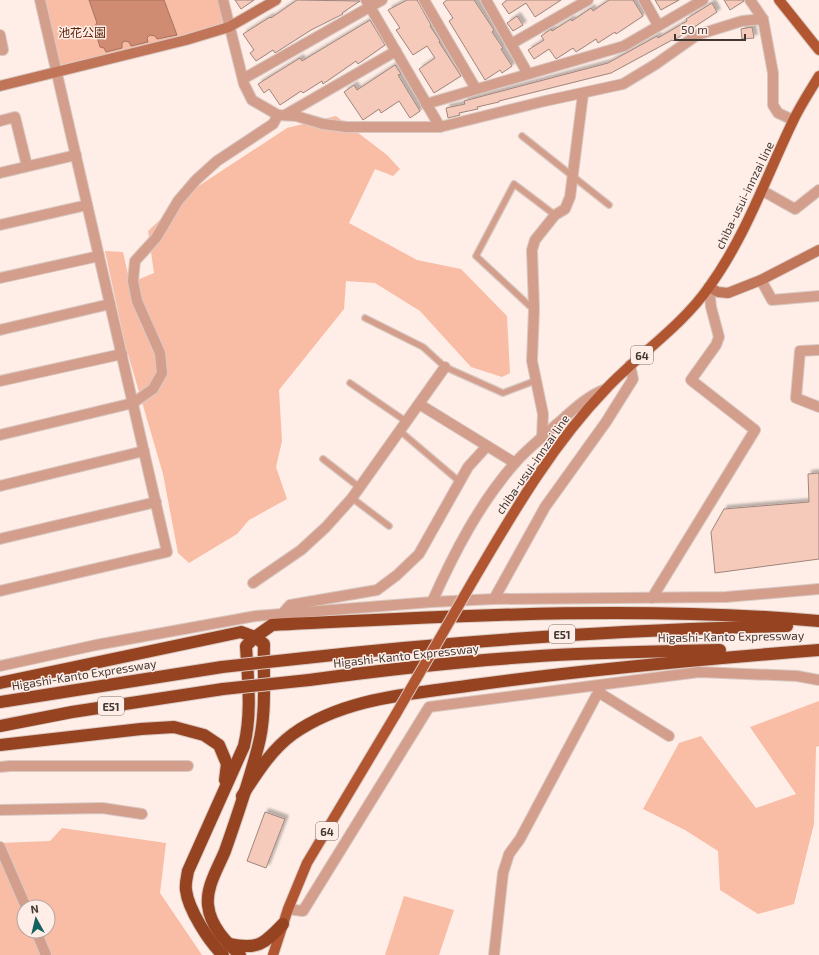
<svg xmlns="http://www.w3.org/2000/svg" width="819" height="955" font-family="'Exo 2','Noto Sans JP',sans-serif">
<defs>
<filter id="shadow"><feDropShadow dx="3.5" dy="-3.5" stdDeviation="1" flood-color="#0004"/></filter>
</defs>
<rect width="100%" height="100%" fill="#ffeee7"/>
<g fill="#f9bca5" fill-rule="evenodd">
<polygon points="40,0 223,0 229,27 57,72"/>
<polygon points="336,116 387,155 400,169 393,176 375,169 349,223 417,260 461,269 507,316 510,373 502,377 471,367 420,311 375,283 346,281 344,309 279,390 282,441 276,467 287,499 249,520 237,534 189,563 178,553 163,474 125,344 105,251 123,252 130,283 154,273 148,231 191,191 287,128"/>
<polygon points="819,701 819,746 816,747 814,824 794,904 758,914 720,890 718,851 685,830 643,809 679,743 701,736 756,808 796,794 750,727"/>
<path d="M62,828L166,843L160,893L202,955H0V843L50,841ZM24,907H48V931H24Z"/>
<polygon points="404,896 454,910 439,955 385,955"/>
</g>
<polygon fill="#d08c72" stroke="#a5725f" points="89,0 164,0 177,35 157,39 155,36 150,35 147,38 148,42 131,46 129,42 125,41 122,43 122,48 106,52 104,48 100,47 94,27 97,23"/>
<g fill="#f6caba" stroke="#9f867d" filter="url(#shadow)">
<polygon points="235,0 254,0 241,9"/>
<polygon points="297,0 360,1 342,13 343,14 311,30 275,53 273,50 256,61 250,53 254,50 243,34 270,17 271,18"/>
<polygon points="407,0 417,0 431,25 430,26 440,41 439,42 461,76 434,93 419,69 435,58 427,46 413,55 396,30 400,28 388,10"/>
<polygon points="447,0 474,0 494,30 492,32 503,48 501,49 512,66 502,73 500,70 485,80 449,21 453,18 443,3"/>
<polygon points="507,0 561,0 535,17 526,3 509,14 502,4"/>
<polygon points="609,0 633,0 643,16 616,34 615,32 598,43 596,39 576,52 573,48 556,59 549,49 534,59 528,50 544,40 541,36 551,29 552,31 571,19 572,21 591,8 593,11"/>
<polygon points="655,0 679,0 661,10"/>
<polygon points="724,0 744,0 744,1 730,10"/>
<polygon points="712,3 717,12 673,41 672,40 611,73 499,101 499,102 477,107 478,109 459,113 460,115 448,118 446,108 465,104 464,101 608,63 657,36 658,38 687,21 686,19"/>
<polygon points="517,16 523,25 513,31 507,23"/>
<polygon points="370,20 385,45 358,64 356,61 323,84 322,81 303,93 301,91 280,105 269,89 264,93 258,84 300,58 302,61"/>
<polygon points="752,27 754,38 742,39 741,29"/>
<polygon points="395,65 401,74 398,75 420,111 410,118 399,101 381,113 379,109 363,120 344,92 354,85 357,90"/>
<polygon points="819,473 819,559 715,573 711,532 724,509 809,502 808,474"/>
<polygon points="265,812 285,819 266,868 247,861"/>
</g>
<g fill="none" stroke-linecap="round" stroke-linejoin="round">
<g stroke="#d9c9c3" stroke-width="8">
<g id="lane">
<polyline points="522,136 609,205"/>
<polyline points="533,309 476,256 514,184 555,215"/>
<polyline points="365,318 423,347 445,367 503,393 537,380"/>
<polyline points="350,383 407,422"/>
<polyline points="400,431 460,482"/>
<polyline points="323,459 359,487"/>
<polyline points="352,498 389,526"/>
</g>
</g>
<g stroke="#d9c9c3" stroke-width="12">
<g id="street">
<polyline points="223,0 244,84 252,100 278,115 296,116 323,124 347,127 440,127 545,101 623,84 656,64 697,35 742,21 763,19"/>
<polyline points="366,0 440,127"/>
<polyline points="424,0 476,89"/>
<polyline points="486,0 528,74"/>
<polyline points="644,0 658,25"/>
<polyline points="750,0 763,19 773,73 773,105 778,113 793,120"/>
<polyline points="0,35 3,50 0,50"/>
<polyline points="511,44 588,0"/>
<polyline points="243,79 382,0"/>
<polyline points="426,104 624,46 703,0"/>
<polyline points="285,115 396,51"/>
<polyline points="0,121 15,117 27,166"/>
<polyline points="0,173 76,155"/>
<polyline points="763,191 795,209 819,190"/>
<polyline points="0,225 87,205"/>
<polyline points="0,278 99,256"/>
<polyline points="761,280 772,300 819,296"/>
<polyline points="0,330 110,304"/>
<polyline points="819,350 800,351 796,398 819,407"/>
<polyline points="0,381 122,354"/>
<polyline points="419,404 515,463"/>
<polyline points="0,435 133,403 153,389 162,373 160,353 137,301 133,281 135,261 156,238 178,201 196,180 217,161 273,124 278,115"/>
<polyline points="542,437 543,414 532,361 534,309 532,250 535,240 555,215 565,209 570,197 583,94"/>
<polyline points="0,486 144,451"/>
<polyline points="0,539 156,502"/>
<polyline points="253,583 301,550 326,527 352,498 445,367"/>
<polyline points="0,591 167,552 40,0"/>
<polyline points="652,598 755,430 691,380 716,345 719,337 711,307 709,287"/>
<polyline points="494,599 545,507 606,422 633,379 630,365"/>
<path d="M432,602C454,553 479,504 515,463C527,449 543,437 557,424C573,410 587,396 606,389"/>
<polyline points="282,614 290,605 377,590 397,575 419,554 468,467 487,446"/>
<polyline points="0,666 96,645 256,616 432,602 494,599 726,597 819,589"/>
<polyline points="598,692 669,736"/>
<polyline points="0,767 10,766 188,766"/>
<polyline points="0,810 102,808 142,814"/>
<polyline points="0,847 26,907"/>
<polyline points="288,909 303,911 429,707 699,672 797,676 819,680"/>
<polyline points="36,931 46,955"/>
<polyline points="494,955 503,873 509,854 520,839 602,685"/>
</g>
</g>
<g stroke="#d9c9c3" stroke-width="12">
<g id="secondary">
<polyline points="0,86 186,40 229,27 276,0"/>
<polyline points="709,287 718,292 728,293 761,280 819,250"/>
</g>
</g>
<g stroke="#d9c9c3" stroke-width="12">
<g id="primary">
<polyline points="779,0 819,50"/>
<path d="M474,579C513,513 552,445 606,389C639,354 681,327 709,287C746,236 766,177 793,121C800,106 810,91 819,76"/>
<polyline points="273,955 288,909 307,863 396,714"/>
</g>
</g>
<g stroke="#d9c9c3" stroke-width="14">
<g id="highway">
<path d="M305,658C465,640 626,630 787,626"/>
<path d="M309,680C398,668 488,658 577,654C625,652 672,651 720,650"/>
<path d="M0,683L241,632L255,637L264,644C263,677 267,714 258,747C249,781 237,817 225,851C218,868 206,887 208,905C210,926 226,942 240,955"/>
<polyline points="0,702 222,667"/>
<polyline points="0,726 72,712 223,689"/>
<polyline points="0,745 141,729 174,727 204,735 219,745 227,764 225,780"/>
<path d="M242,796C257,773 271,750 293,734C345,697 413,694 474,685C588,669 704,659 819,650"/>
<path d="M229,944C258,950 264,944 283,924"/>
<path d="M223,955C209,942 188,909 186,890C185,884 187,877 188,871L244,746C252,713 248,680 246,646L255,637L272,625C455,616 637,605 819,621"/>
</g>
</g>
<use href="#lane" stroke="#d39f8c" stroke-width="5.5"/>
<use href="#street" stroke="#d39f8c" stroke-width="10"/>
<use href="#secondary" stroke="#c07559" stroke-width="10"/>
<use href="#primary" stroke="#b15631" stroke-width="10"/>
<use href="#highway" stroke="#964321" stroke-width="12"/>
<g stroke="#d9c9c3" stroke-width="12" stroke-linecap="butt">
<polyline id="primary-bridge" points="396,714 474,579"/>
</g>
<g stroke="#d9c9c3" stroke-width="14" stroke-linecap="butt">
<g id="highway-bridge">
<polyline points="222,667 305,658"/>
<polyline points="223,689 309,680"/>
</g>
</g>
<use href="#primary-bridge" stroke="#b15631" stroke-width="10"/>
<use href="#highway-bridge" stroke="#964321" stroke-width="12"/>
</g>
<g text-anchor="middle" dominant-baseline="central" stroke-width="3" stroke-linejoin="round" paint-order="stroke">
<g fill="#ffeee7" stroke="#7b6e69" stroke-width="1">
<rect x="631" y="346" width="22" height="18" rx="3"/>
<rect x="549" y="625" width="26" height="18" rx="3"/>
<rect x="98" y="697" width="26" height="18" rx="3"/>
<rect x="316" y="822" width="22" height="18" rx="3"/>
</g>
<g font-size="11" font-weight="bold" fill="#423733">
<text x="642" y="355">64</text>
<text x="562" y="634">E51</text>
<text x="111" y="706">E51</text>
<text x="327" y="831">64</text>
</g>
<g font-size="12" fill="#5f2105" stroke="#ffeee7">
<text x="82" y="32">池花公園</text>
</g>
<g font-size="12" fill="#423733" stroke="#ffeee7">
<text transform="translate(744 195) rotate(-64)">chiba-usui-innzai line</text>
<text transform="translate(532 464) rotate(-55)">chiba-usui-innzai line</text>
<text transform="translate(731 636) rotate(-1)">Higashi-Kanto Expressway</text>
<text transform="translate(406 655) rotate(-6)">Higashi-Kanto Expressway</text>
<text transform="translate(84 674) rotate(-9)">Higashi-Kanto Expressway</text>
</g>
</g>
<g transform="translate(36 919) rotate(352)"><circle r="19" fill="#ffeee7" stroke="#b3a59f"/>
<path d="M0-3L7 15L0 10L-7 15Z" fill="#136260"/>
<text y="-6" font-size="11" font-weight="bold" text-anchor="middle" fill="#423733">N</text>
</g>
<path d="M675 34v6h70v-6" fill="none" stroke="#423733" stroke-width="2"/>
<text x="681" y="34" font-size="12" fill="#423733" stroke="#ffeee7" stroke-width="3" paint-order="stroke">50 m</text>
</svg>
